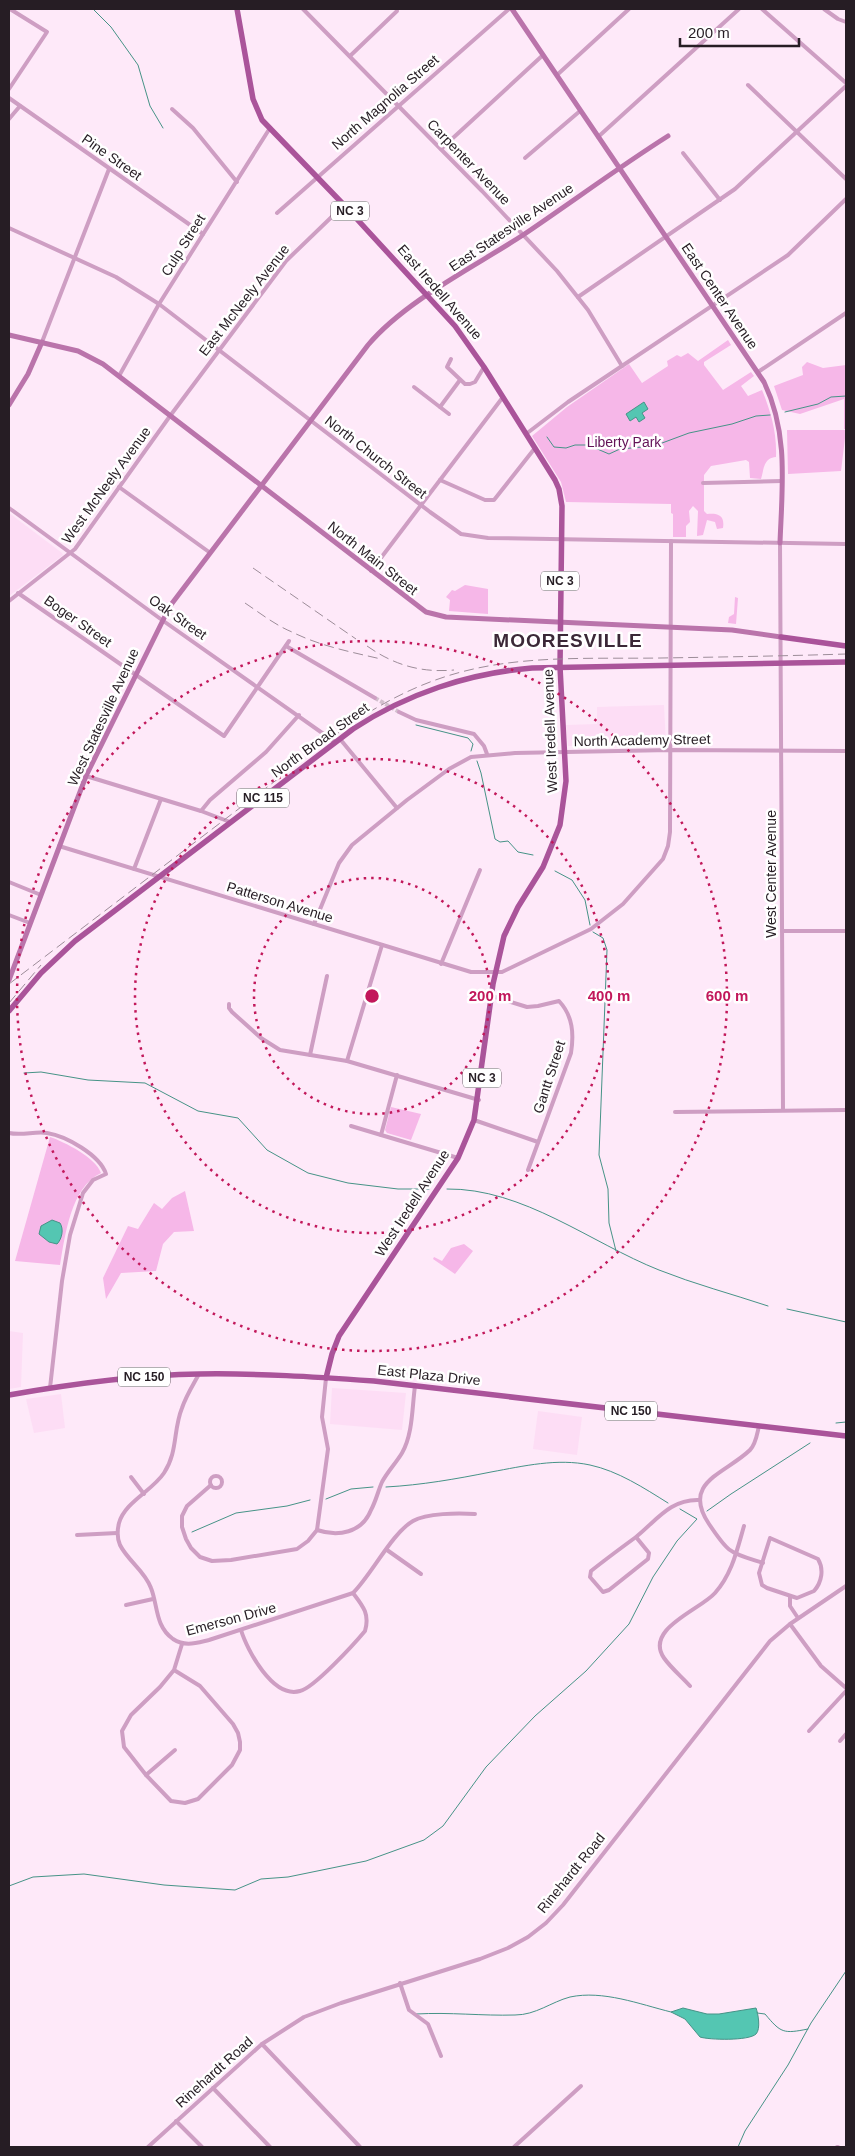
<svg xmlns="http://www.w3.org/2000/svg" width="855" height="2156" font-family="Helvetica,sans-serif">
<rect width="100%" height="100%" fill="#fee9f9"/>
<g fill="#fdddf5">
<polygon points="9,513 62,553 63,555 9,596"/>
<polygon points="664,705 666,745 568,746 566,725 597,724 597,707"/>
<polygon points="9,1331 23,1333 21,1387 9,1389"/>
<polygon points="332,1388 406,1393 402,1430 330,1424"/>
<polygon points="61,1394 65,1428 34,1433 26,1399"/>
<polygon points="538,1411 582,1417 577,1455 533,1449"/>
</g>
<g fill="#f6b7e8">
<path d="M728,340L731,345L704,362V365L723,390L751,372L754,376L741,386L748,396L762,390C771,412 777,433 776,457C763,458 764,470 761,479L750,478L749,462L746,460L711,466L704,475V511L707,514C718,513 725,515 723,528L717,529L715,522L707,520L703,535L697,536L698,511L693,506L689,511L690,522L686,526V537H673V514L671,513V504L566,502L561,482L532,436L567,407L629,364L642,383L668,366L667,361L677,355L681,357L688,353L698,361Z"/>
<polygon points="807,362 823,368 846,365 846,429 844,429 844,399 800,414 782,410 774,386 803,375 802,367"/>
<polygon points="787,430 846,430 841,471 788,474"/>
<polygon points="465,585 488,589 488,614 449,611 450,600 446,597 452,590 455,591"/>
<polygon points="735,597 738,598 736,624 728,623 729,617 734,614"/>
<polygon points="391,1107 421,1114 411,1140 387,1133 385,1130"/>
<path d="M50,1137C65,1142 96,1158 101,1173C71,1187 65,1235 60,1265L15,1261Z"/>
<polygon points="185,1191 194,1231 174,1232 163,1244 156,1271 121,1273 106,1299 103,1278 128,1226 138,1229 154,1203 162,1209 172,1198"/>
<polygon points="464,1244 473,1251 455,1274 433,1259 434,1257 442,1261 451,1248"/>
</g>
<g fill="#54c6b2" stroke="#469387">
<polygon points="644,402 648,409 642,413 645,418 639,422 636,417 630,421 626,414"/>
<path d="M52,1220L60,1223C64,1229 62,1239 57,1244L49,1242L39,1234L41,1226Z"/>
<path d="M683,2008L707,2014H719L756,2008C758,2013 761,2029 756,2034C749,2041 709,2040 700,2037L685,2019L671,2012Z"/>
</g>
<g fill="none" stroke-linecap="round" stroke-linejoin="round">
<g stroke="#469387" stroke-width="1">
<polyline points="93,9 111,27 138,65 150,106 163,128"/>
<polyline points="785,412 818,404 831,397 846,396"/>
<polyline points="547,437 554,447 566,448 575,445 588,445 609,454 620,449 654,446 689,433 732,424 756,416 770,415"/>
<polyline points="416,725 468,738 473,744 471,751"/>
<polyline points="477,761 481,773 495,839 500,842 508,841 518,852 533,855"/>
<polyline points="555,871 572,880 585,900 590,925"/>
<polyline points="593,932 603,938 607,950 599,1155 608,1189 609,1223 616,1251"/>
<polyline points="24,1073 41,1072 88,1080 145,1083 198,1111 238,1118 267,1150 308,1173 348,1183 398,1189 429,1189"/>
<path d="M447,1189C523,1188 591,1243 659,1270C694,1284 732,1294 768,1306"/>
<polyline points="787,1309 846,1322"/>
<polyline points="836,1423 846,1422"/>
<path d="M386,1487C422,1485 456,1479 491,1472C524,1466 557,1458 590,1465C618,1471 644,1488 668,1503"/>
<polyline points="326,1499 351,1489 373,1487"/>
<polyline points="707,1511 731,1494 810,1443"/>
<polyline points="192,1532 236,1513 287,1506 310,1500"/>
<polyline points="9,1886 33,1877 84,1874 164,1885 235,1890 261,1879 288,1877 366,1861 424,1840 443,1826 486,1767 535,1716 586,1671 629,1624 653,1577 677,1541 697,1519 680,1509"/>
<path d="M757,2013L765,2014C781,2033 783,2034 808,2029"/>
<path d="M416,2014C450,2012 482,2016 515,2015C536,2015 551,2002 570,1997C603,1990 639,2004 671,2012"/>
<polyline points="738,2147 745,2131 788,2065 811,2023 846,1971"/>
</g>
<polyline stroke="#d3c0ce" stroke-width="4" stroke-dasharray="4 2" stroke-linecap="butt" points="375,698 399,712"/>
<g stroke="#ce9ec3" stroke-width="4">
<polyline points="303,9 482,191 557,271 588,310 622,366"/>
<polyline points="762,9 846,83"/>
<polyline points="824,9 838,19 846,22"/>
<polyline points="350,56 397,11"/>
<polyline points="557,75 629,9"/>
<polyline points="748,85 846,179"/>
<polyline points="9,89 47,32 10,9"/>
<polyline points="9,98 203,234"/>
<polyline points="172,109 193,128 237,182"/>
<polyline points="9,119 20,106"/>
<polyline points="598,137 739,9"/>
<polyline points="441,149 543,55"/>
<polyline points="683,153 720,200"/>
<polyline points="525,158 580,111"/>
<polyline points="277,213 509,9"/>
<polyline points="9,228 116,277 159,304 430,512 461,534 488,538 846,544"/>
<polyline points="578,297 735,189 846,86"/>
<polyline points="42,342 109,169"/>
<polyline points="451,359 447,367 465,384 470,384 475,382 484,367"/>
<polyline points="758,372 846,313"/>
<polyline points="119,376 159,304 270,128"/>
<polyline points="414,387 449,414"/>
<polyline points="440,407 460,380"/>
<polyline points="526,434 568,402 788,255 846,199"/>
<polyline points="440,480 485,500 494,500 535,448"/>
<polyline points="703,483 782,481"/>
<polyline points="119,487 209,552"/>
<polyline points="9,508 162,620 335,742"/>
<polyline points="780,543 783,1110"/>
<polyline points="371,571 503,397"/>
<polyline points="18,593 224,736 289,641"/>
<polyline points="9,601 75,549 170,416 286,261 344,205"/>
<polyline points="286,646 375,698"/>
<polyline points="399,712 416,720 474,734 484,746 487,754"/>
<polyline points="340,739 397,808"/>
<polyline points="86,776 201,811 230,822"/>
<polyline points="201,811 210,800 266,752 299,715"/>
<polyline points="59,846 471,972 502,972 591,929 623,904 663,859 668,846 670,832 671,541"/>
<polyline points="134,869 161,799"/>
<polyline points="9,882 41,895"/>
<polyline points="9,915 30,923"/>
<polyline points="314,924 339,863 352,845 407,800 449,769 471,757 515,753 670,750 846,751"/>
<polyline points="782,931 846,931"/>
<polyline points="441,964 480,870"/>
<path d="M492,996L527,1007L538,1006L559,1001C573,1016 574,1034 571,1053L528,1170"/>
<polyline points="229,1004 229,1008 232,1012 261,1038 280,1050 347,1061 479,1100"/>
<polyline points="310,1055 327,976"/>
<polyline points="347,1061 382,945"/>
<polyline points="675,1112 846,1110"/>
<polyline points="474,1120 538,1142"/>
<polyline points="351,1126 458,1158"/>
<path d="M9,1133C22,1136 35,1131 47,1133C66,1136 100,1155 106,1174L93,1180L83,1193L70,1235L62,1281L50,1388"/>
<polyline points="381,1135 397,1075"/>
<path d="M199,1374C193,1385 186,1396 182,1408C173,1430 178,1452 164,1473C152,1491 125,1502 119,1523C117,1531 117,1538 120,1545C128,1561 145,1571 151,1588C158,1606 155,1626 173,1639C185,1647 196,1643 209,1640L353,1593C372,1574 392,1533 413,1521C427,1513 458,1513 475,1514"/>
<path d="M759,1426C757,1434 756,1444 750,1450C725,1474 681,1482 709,1524C729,1554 729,1552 763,1563"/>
<circle cx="216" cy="1482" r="6"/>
<polyline points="131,1477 144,1494"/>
<polyline points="211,1485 187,1506 182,1516 182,1527 186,1539 191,1548 200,1557 212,1561 231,1560 297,1549 308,1541 317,1530 328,1449 322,1417 326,1378"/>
<path d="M317,1530C338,1537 362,1533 371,1510C376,1501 378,1491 382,1482C388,1471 396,1463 402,1453C413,1434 412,1407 415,1386"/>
<polyline points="77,1535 117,1533"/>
<path d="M636,1537L649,1553L648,1559L609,1590L603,1592L590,1577L591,1571C606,1559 621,1548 636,1537C656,1521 670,1499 699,1500"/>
<path d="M770,1538L818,1559C824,1569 822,1582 814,1591L797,1598L767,1588L762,1585L759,1573Z"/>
<polyline points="387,1550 421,1574"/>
<polyline points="790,1597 790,1606 798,1618"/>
<polyline points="126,1605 153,1599"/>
<polyline points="790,1624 821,1666 846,1688"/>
<path d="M241,1630C247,1650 273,1699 300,1691C314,1688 355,1643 365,1631C370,1614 363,1606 353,1593"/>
<polyline points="174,1670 200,1686 233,1724 238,1733 240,1742 240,1750 232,1765 198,1799 185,1803 171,1801 146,1775 124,1747 122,1731 131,1715 160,1687 174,1670 182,1644"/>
<path d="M690,1686C682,1677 671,1668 664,1658C644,1629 700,1610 715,1593C732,1574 737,1550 744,1526"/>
<polyline points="809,1731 846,1691"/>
<polyline points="840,1741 846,1734"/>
<polyline points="146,1775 175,1750"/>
<polyline points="400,1983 409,2010 428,2024 441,2056"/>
<polyline points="262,2044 360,2147"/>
<polyline points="213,2088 270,2147"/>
<polyline points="176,2121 202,2147"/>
<polyline points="148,2147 262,2044 304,2017 341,2003 480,1959 508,1948 528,1937 546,1923 563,1905 770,1641 790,1624 846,1586"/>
<polyline points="514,2147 581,2086"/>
<polyline points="837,2147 838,2147"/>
</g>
<g stroke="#ba74ab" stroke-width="5">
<path d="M512,9L764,382C789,434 782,487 780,543"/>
<polyline points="9,335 78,351 103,364 426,612 446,617 732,630 781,637"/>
<polyline points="9,405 28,374 42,342"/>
<path d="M9,980L86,776L170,606L368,345C405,301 474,267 523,235C572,202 619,167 668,136"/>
</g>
<g stroke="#aa549a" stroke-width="5.5">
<polyline points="237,9 253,99 262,120 344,205 455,326 484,367 555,480 559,489 562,506 560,667 566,781 560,825 543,867 518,907 504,936 493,984 474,1120 458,1158 339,1336 332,1354 326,1378"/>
<polyline points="781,637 846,646"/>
<path d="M9,1011L41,973L75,941L353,729C406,694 469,673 532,668L846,662"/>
<path d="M9,1395C71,1384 135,1375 199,1374C257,1373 316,1377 374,1381L846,1436"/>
</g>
<g stroke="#9d8d99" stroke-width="1" stroke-dasharray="10 5" stroke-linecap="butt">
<polyline points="253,568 356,639"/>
<path d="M245,603C260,613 275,625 292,632C320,646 351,652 381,659"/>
<path d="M367,646C394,665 421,673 454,670"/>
<path d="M9,984L346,727C383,702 421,682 465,671C528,655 596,659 661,658C723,657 784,656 846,654"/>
<polyline points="9,1003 41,965"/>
</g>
</g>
<g fill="none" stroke="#c2185b" stroke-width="2.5" stroke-dasharray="2.5 5">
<circle cx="372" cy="996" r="118"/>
<circle cx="372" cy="996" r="237"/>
<circle cx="372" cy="996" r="355"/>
</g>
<g text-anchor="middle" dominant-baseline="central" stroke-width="5" stroke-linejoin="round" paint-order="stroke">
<g fill="#fff" stroke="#676166" stroke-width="1">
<rect x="331" y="201.5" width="38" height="19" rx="4"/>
<rect x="541" y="571.5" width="38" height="19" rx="4"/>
<rect x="237" y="788.5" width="52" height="19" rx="4"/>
<rect x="463" y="1068.5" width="38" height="19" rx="4"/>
<rect x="118" y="1367.5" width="52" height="19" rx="4"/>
<rect x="605" y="1401.5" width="52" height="19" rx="4"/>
</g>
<g font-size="12" font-weight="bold" fill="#261d24">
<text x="350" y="211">NC 3</text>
<text x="560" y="581">NC 3</text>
<text x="263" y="798">NC 115</text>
<text x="482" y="1078">NC 3</text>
<text x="144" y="1377">NC 150</text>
<text x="631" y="1411">NC 150</text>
</g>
<g font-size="14" fill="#261d24" stroke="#fff">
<text transform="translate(385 102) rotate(-41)">North Magnolia Street</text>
<text transform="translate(112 157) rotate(35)">Pine Street</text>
<text transform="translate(469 162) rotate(46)">Carpenter Avenue</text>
<text transform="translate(511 227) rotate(-34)">East Statesville Avenue</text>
<text transform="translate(183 245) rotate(-58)">Culp Street</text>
<text transform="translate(440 292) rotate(49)">East Iredell Avenue</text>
<text transform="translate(720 296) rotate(56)">East Center Avenue</text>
<text transform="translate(244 300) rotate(-52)">East McNeely Avenue</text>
<text transform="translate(376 457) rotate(38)">North Church Street</text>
<text transform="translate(106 485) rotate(-54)">West McNeely Avenue</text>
<text transform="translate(373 558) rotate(38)">North Main Street</text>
<text transform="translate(178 617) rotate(35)">Oak Street</text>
<text transform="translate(78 621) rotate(35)">Boger Street</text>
<text transform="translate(103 717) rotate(-65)">West Statesville Avenue</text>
<text transform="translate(550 731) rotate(-92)">West Iredell Avenue</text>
<text transform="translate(320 740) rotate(-36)">North Broad Street</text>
<text transform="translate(642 740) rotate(-1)">North Academy Street</text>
<text transform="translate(771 874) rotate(-90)">West Center Avenue</text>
<text transform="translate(280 902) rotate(17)">Patterson Avenue</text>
<text transform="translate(549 1077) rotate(-72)">Gantt Street</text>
<text transform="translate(412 1203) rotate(-57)">West Iredell Avenue</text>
<text transform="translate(429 1375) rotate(6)">East Plaza Drive</text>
<text transform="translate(231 1619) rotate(-15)">Emerson Drive</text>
<text transform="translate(571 1873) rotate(-51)">Rinehardt Road</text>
<text transform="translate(214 2072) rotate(-42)">Rinehardt Road</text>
</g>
<g font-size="14" fill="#631257" stroke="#fff">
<text x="624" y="442">Liberty Park</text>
</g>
<g font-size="19" font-weight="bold" letter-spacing="1" fill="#3b2837" stroke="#fff">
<text x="568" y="640">MOORESVILLE</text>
</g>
</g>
<circle cx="372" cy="996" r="8" fill="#c2185b" stroke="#fff" stroke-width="2.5"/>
<g font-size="15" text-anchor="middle" font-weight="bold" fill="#c2185b" stroke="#fff" stroke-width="5" stroke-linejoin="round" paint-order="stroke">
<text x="490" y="1001">200 m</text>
<text x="609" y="1001">400 m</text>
<text x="727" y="1001">600 m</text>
</g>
<rect width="855" height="2156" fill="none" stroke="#261d24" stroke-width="20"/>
<path d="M680 38v8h119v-8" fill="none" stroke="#261d24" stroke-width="2.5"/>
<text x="688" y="38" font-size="15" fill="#261d24" stroke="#ffffff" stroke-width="4" paint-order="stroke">200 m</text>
</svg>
